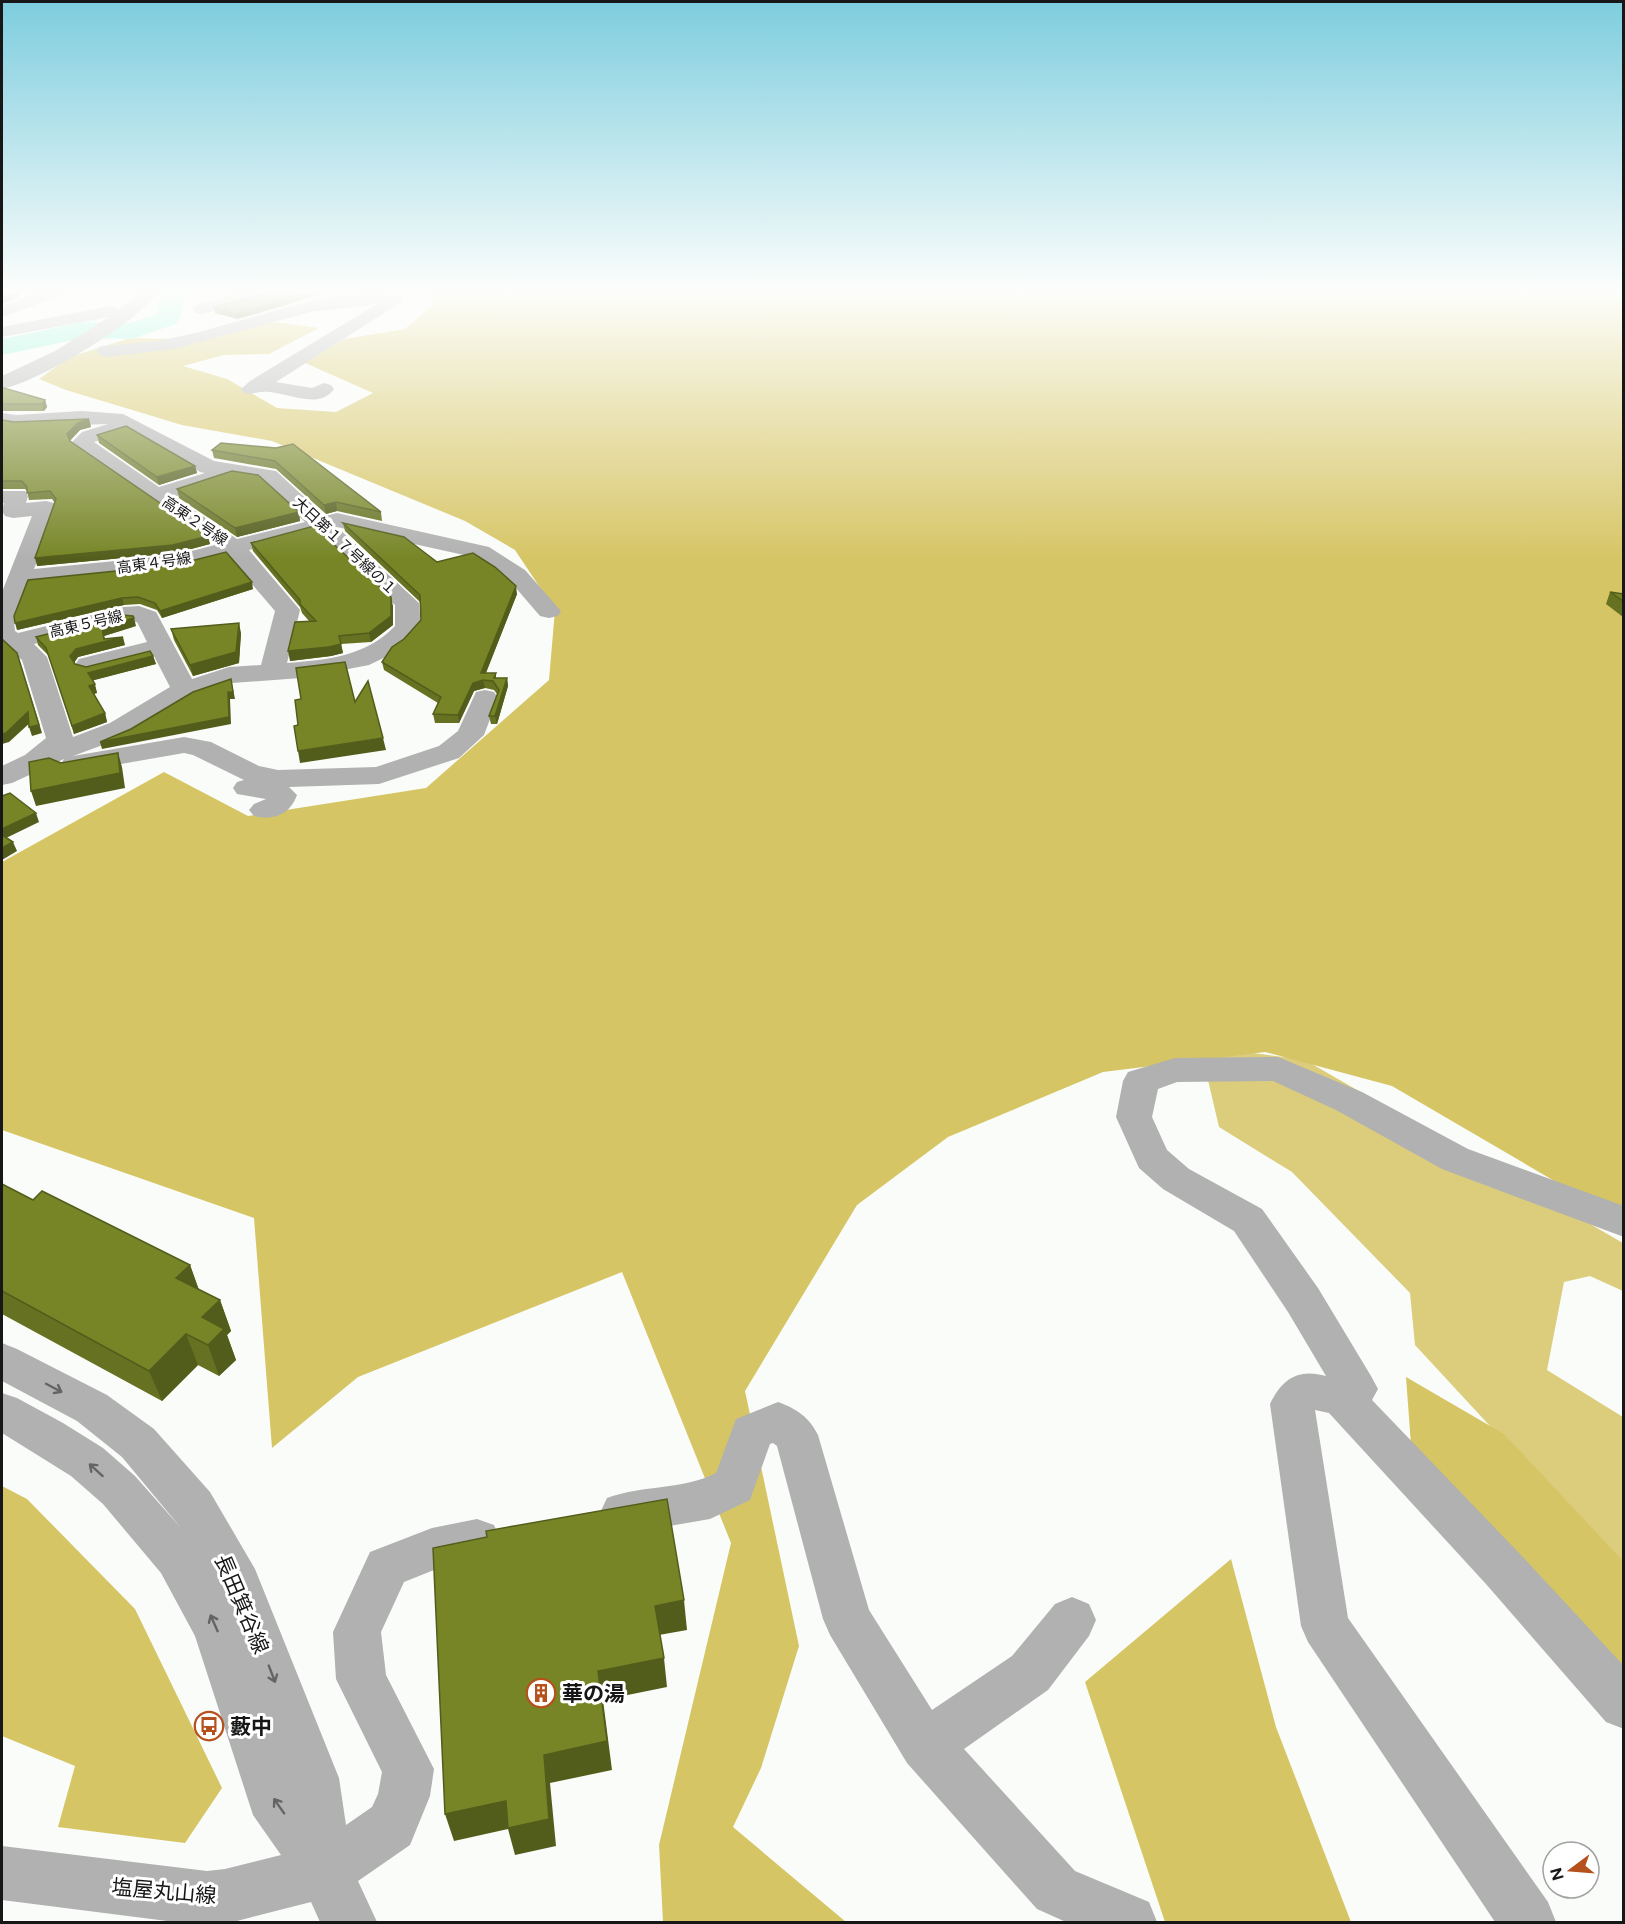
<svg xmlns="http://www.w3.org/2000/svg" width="1625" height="1924" font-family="Figtree,'Noto Sans JP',sans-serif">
<rect width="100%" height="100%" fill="#fafcf9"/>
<polygon fill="#dccd7c" points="1200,1046 1305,1060 1623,1243 1623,1291 1590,1276 1564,1282 1547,1370 1623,1417 1623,1570 1415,1345 1410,1293 1292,1172 1219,1127"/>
<g fill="#d6c565">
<polygon points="432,291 1623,291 1623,1221 1392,1086 1265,1052 1103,1072 948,1137 857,1205 745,1391 799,1646 761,1768 733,1827 846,1922 663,1922 659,1845 731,1543 622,1272 358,1377 272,1448 254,1218 2,1130 2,862 164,772 248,816 426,788 549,680 555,610 515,550 465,521 272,441 182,425 66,390 39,379 70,357 130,338 185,339 275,322 319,328 269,354 224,355 183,366 227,379 277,408 336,412 373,393 305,363 344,339 405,329 432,306"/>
<polygon points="1406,1377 1504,1434 1623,1561 1623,1705 1411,1445"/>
<polygon points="2,1486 27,1499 135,1609 222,1788 185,1843 58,1827 75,1766 2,1736"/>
<polygon points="1231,1559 1276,1727 1351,1922 1165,1922 1085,1682"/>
</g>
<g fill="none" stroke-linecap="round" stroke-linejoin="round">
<path fill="#7cf2d0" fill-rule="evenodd" d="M163,291H189C182,301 183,314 176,324L132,339L83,338L2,355V339L83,322L130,323L156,315Z"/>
<g fill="#b0b1b0" fill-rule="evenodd">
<polygon points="43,291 66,291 63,295 2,317 2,306"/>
<path d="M141,291H160C136,323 41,381 2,389V376L55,351L109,317L2,337V327L111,306L119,309Z"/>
<polygon points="248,291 283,291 280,295 202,314 196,313 193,309 196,305"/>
<path d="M379,293L400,297L403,301L276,382L312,388L324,383L331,385L334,389C318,412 284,390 262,392C255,392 252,395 244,393L241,389L250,381L377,304L310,312L174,349L106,357L99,355L97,351L99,347C111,344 124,345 136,343C153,342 169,339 186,335C250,321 313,293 379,293Z"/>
<path d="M82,411L123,414L214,461L276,471L325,516L337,513L489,547L525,570L561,611L558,616L549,618L540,616L509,580L473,557L337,527L419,603L421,627L400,650L369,665L301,678L232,683L194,696L130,735L73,756L184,737L211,742L259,766L278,770L376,767L439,746L458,731L476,692L485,690L494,692L498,698L484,735L459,758L379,784L289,787L297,795C290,815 273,821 254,816L249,810L254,804L266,799L237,794L233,788L237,782L244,780L193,755L184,753L75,772L65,770L61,764L64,759L12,783L2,785V766L25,755L46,738L22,660L2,644V592L32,516L13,518L5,516L2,511L4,503H2V491H25L28,496L26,503L46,501L54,503L57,508L34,569L176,555L215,545L74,447L71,443L82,432L108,424L16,427L2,425V413L16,415ZM128,431L200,472L205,473L159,487L94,442ZM234,477L261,481L305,522L237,539L174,497ZM316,532L395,605V626C367,656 327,660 287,663L300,610L249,550ZM228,556L275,611L261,665L229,667L192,679L156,612L139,606L124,607L18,633L15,631L14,622L29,584L177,569ZM124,621L137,622L147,642L79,659L75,665L79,671L88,673L154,656L170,687L110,723L73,737L47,657L34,644Z"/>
<path d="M1278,1057L1362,1092L1468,1149L1624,1206V1237L1442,1169L1336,1110L1273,1081L1177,1082L1158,1089L1152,1117L1167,1150L1189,1169L1262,1209L1318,1288L1371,1376L1378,1389L1372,1400L1520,1554L1624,1666V1729L1606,1722L1486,1584L1329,1413L1315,1410L1348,1618L1548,1902L1556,1922H1495L1308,1642L1301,1626L1270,1404C1282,1379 1298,1368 1326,1376L1288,1312L1234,1231L1163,1189L1139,1168L1116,1117L1123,1081L1128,1072L1175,1058Z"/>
<polygon points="2,1343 17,1349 107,1395 154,1429 210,1492 255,1569 339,1778 346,1825 372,1807 378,1794 382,1772 336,1679 333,1632 370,1552 432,1528 477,1519 494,1525 500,1540 494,1555 477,1561 434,1570 404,1582 381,1632 386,1675 434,1769 430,1796 410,1845 358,1881 377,1922 320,1922 311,1902 233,1922 175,1922 2,1900 2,1846 207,1871 225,1869 281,1855 253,1815 195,1636 161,1573 103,1504 71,1476 2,1433 2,1393 17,1398 63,1423 103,1448 135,1476 181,1528 122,1457 77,1421 2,1381"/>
<path d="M778,1402C797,1409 809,1417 818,1435L869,1610L932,1710L1012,1656L1055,1604L1072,1597L1089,1604L1096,1620L1089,1636L1048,1690L964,1749L1075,1871L1149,1902L1157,1922H1066L1037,1909L907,1763L830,1635L823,1619L777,1446L773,1443L770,1444L750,1500L710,1519L623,1534L607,1528L600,1513L607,1498C642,1485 683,1490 716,1473L736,1419Z"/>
</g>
</g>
<g fill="#667221">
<polygon points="186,291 241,291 227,294 187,293"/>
<polygon points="279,291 286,305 237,319 215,313 214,307"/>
<polygon points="386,291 403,291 397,294 386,292"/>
<polygon points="2,388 45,400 47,407 44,411 2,411"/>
<polygon points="89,419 91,427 80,430 70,441 208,536 210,544 176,553 37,566 55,503 52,499 29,500 27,491 25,489 2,489 2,420 14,422"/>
<polygon points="97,435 195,466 197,473 159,485 99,443"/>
<polygon points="276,448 381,512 382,521 337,511 326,514 276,469 214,458 212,450"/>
<polygon points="177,489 299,512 300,521 237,537 179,498"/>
<polygon points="343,523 517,594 486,673 496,673 496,678 507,678 508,686 497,724 491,724 489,716 497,694 494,690 485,688 474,691 459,723 435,723 433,714 438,703 384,670 382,662 421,620 420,602 345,531"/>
<polygon points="251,543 393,606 393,625 371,642 341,644 343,653 331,656 290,661 309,621 302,613 300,607 253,551"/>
<polygon points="28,580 253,589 162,618 157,610 140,604 124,605 17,630"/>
<polygon points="1610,592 1623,594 1623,617 1606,604"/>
<polygon points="136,626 104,636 105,639 125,645 78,657 74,663 75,664 86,667 153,656 156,664 93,680 97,693 94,694 105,713 107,722 74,734 49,656 38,645 36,637"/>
<polygon points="171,629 241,633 239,663 193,676 174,640"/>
<polygon points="2,1184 33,1200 190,1265 199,1290 220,1300 231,1331 227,1335 236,1360 219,1376 198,1365 162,1401 2,1314"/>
</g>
<g fill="#535d1b">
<polygon points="17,291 19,291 19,297 2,304 2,298"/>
<polygon points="226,291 241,291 227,294"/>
<polygon points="311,291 328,291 286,305 237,319 235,314"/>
<polygon points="397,291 403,291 397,294"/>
<polygon points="45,400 47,407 44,411 42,404"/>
<polygon points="89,419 91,427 80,430 69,441 67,434 78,423"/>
<polygon points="195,466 197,473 159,485 157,477"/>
<polygon points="336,502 337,511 326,514 324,505"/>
<polygon points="299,512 300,521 237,537 235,528"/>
<polygon points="208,536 210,544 176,553 37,566 35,558"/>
<polygon points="252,582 253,589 162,618 160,611"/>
<polygon points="516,586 517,594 483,680 485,688 474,691 459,723 458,715 473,683 481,673"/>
<polygon points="391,597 393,606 393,625 371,642 369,633"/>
<polygon points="122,598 124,605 17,630 15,623"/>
<polygon points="134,618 136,626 104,636 105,642 123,637 125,645 78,657 73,664 70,656 76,649 102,628"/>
<polygon points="239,623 241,633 239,663 193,676 190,665"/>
<polygon points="341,644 343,653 331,656 290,661 288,651"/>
<polygon points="153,656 156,664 91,681 88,673"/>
<polygon points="20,661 42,733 32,736 29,727 39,725"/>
<polygon points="507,678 508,686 497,724 495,716"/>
<polygon points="231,679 235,699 230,699 231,724 102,749 100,742 228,692"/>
<polygon points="95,684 97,693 92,694 89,686"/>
<polygon points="28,712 32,721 9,742 2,744 2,734"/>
<polygon points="105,713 107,722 74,734 72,726"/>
<polygon points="383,738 386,750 300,763 298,751"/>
<polygon points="118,753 122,767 125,788 36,806 31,791"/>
<polygon points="36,813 39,822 2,840 2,829"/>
<polygon points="13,842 17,851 2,860 2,848"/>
<polygon points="190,1265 201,1296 176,1278"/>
<polygon points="220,1300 231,1331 227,1335 236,1360 219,1376 208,1345 202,1317"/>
<polygon points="186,1334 198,1365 162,1401 149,1371"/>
<polygon points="684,1600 687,1630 659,1635 655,1606"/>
<polygon points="664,1658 667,1687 603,1700 612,1770 550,1783 556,1846 515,1855 508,1829 454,1841 445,1814 544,1755 598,1671"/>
</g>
<g fill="#778526" stroke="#535d1b" stroke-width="1.5">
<polygon points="2,291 17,291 17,292 2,298"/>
<polygon points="279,291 311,291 285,299 235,314 214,307"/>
<polygon points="2,388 4,388 45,400 42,404 2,404"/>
<polygon points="89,419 78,423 67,434 70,441 208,536 173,545 35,558 56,499 50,491 27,493 27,487 22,481 2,481 2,420 14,422"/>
<polygon points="126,426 195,466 157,477 97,435"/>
<polygon points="221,443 276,448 293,444 381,512 336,502 324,505 275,461 212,450"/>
<polygon points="232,471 258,475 299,512 235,528 177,489"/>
<polygon points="343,523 404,537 437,562 473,553 495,567 516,586 481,673 496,673 494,678 507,678 495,716 489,716 499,690 493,681 483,680 473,683 458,715 433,714 441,697 382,662 392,647 404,639 421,620 420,595"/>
<polygon points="314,526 391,597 391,616 369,633 339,636 341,644 329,647 288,651 295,622 316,621 300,604 300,600 251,543"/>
<polygon points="226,552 252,582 160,611 155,603 138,597 122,598 15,623 14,616 28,580 175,565"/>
<polygon points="1610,592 1623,594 1623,601"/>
<polygon points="122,615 133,616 134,618 102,628 104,639 123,637 76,649 70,656 75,664 86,667 150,651 153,656 88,673 95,684 89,686 105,713 72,726 46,648 36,637"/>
<polygon points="239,623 236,652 190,665 171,629"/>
<polygon points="2,639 17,653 39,725 29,727 28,712 6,733 2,734"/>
<polygon points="345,662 355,702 368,681 383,738 298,751 294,726 298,725 295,700 301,699 296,668"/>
<polygon points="231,679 233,692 228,692 229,717 100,742 131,729 193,692"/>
<polygon points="118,753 120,773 31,791 29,762 49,758 61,763"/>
<polygon points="10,793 36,813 2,829 2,796"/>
<polygon points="2,835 13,842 2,848"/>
<polygon points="2,1184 33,1200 42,1191 190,1265 176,1278 220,1300 202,1317 224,1329 208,1345 186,1334 149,1371 2,1291"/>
<polygon points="667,1499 684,1600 655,1606 664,1658 598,1671 607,1741 544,1755 549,1819 508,1828 506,1801 445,1814 433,1548 487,1537 486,1531"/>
</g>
<defs><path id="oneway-shaft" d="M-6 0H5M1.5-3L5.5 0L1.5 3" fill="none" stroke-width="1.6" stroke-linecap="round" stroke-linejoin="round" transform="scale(1.5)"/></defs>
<g stroke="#636463">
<use href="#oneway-shaft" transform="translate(54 1388) rotate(28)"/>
<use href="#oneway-shaft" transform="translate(96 1470) rotate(-138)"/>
<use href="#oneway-shaft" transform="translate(214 1623) rotate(-114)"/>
<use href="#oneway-shaft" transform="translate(272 1674) rotate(69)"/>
<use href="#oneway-shaft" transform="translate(279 1806) rotate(-125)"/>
</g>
<linearGradient id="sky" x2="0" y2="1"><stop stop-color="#7dcdde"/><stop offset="0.52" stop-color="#fdfefc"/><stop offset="1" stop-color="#fdfefc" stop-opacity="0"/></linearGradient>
<rect width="1625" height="560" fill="url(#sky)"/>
<defs>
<g id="building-ring" transform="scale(1.5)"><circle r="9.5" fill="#fff" stroke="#b5511d" stroke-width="1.5"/><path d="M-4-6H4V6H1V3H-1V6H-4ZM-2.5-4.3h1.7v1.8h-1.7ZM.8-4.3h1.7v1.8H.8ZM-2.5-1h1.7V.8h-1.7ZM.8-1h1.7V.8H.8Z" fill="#b5511d"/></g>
<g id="bus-ring" transform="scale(1.5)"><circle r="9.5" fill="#fff" stroke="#b5511d" stroke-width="1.5"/><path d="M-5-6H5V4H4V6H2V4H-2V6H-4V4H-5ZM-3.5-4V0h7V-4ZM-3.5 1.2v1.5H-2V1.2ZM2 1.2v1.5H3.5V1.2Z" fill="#b5511d"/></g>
</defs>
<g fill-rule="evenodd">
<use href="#building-ring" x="541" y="1693"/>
<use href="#bus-ring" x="209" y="1726"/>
</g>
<g text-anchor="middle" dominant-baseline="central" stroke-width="6" stroke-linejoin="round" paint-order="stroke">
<g font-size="15" fill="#161716" stroke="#fff">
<text transform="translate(195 521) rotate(34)">高東２号線</text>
<text transform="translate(345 546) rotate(43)">大日第１７号線の１</text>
<text transform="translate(154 563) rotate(-8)">高東４号線</text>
<text transform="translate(86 624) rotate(-13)">高東５号線</text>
</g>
<g font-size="21" fill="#161716" stroke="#fff">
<text transform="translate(242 1604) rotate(67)">長田箕谷線</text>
<text transform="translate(164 1891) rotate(5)">塩屋丸山線</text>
</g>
<g font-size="21" font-weight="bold" fill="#161716" stroke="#fff" text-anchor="start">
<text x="562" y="1693">華の湯</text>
<text x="230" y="1726">藪中</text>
</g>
</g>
<rect width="1625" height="1924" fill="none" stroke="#161716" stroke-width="6"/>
<g transform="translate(1571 1870) rotate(254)"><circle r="28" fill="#ffffff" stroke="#a2a2a2" stroke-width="1.5"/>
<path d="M0-4.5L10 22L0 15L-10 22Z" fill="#b5511d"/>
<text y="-9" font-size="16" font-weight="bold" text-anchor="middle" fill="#161716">N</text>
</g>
</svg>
